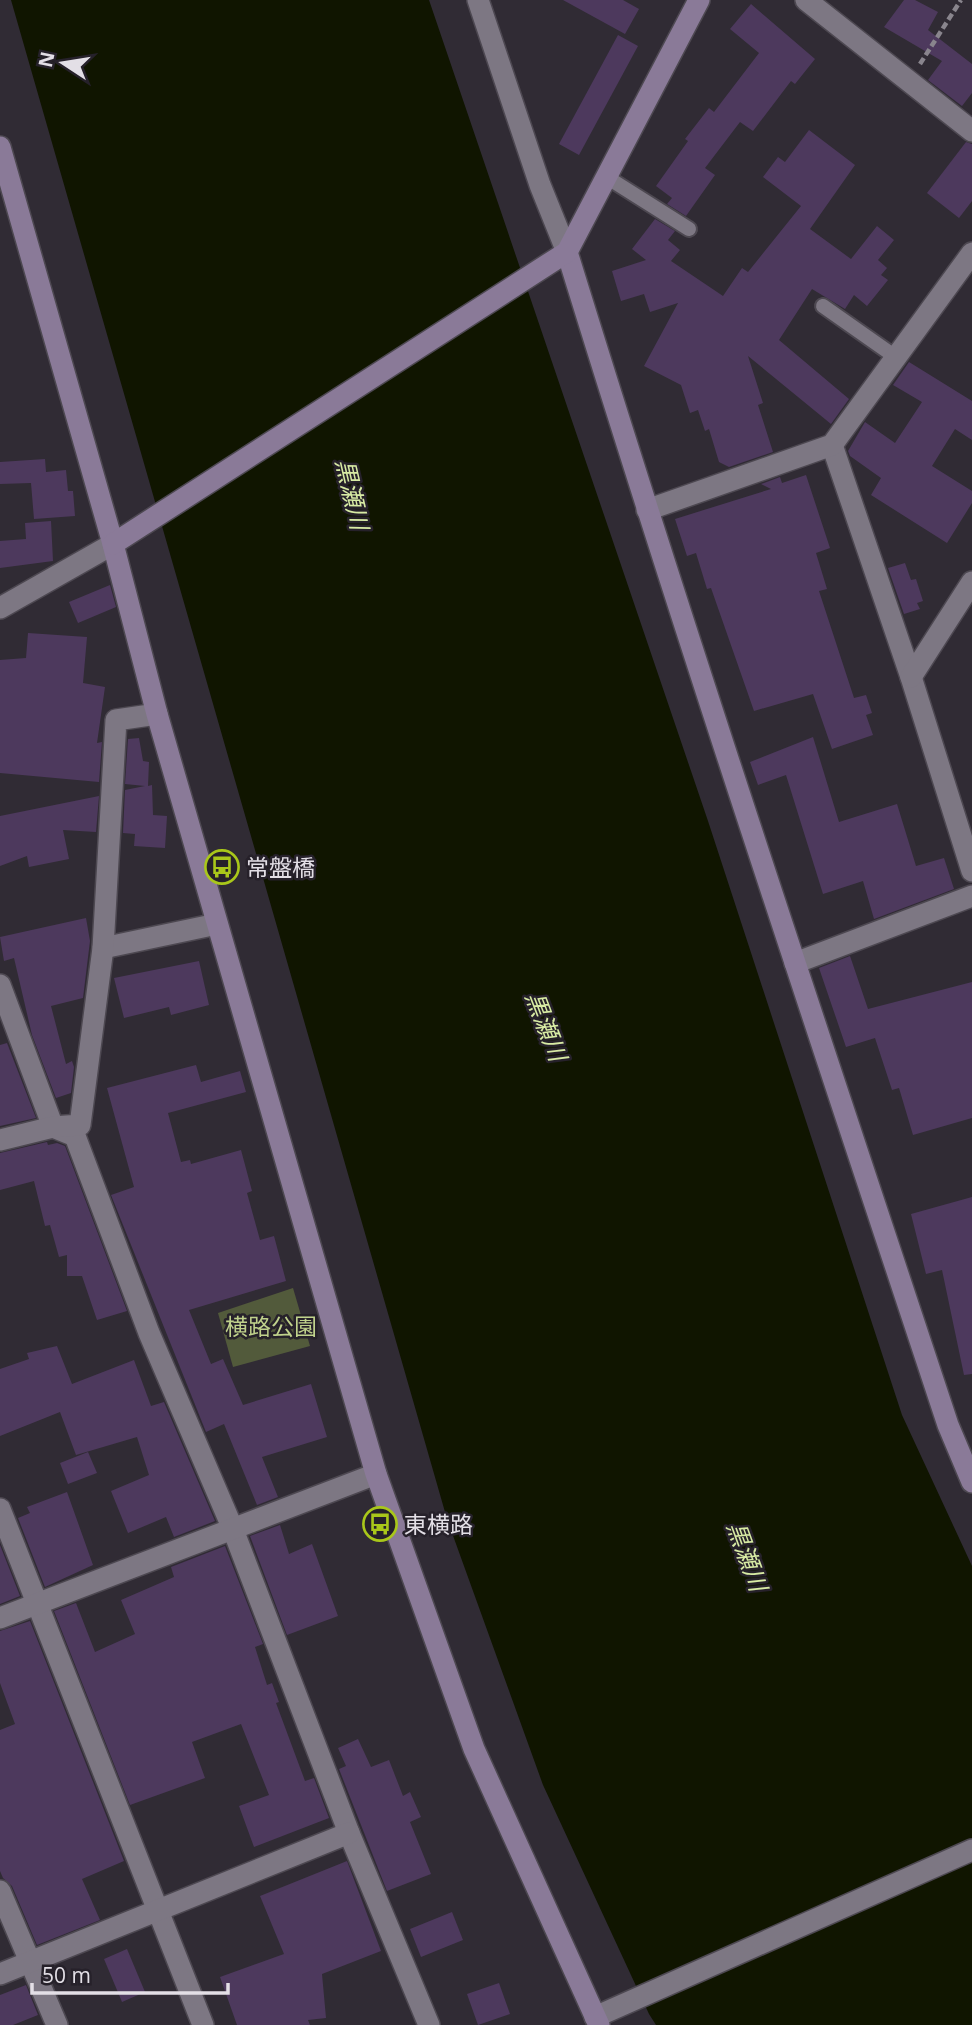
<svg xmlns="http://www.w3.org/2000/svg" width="972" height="2025" font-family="'Open Sans','Noto Sans JP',sans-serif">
<rect width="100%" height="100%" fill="#302b34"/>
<polygon fill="#525a3b" points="293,1288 310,1346 233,1367 218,1313"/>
<polygon fill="#101500" points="11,0 429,0 708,821 902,1415 972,1566 972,2025 656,2025 649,2014 543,1785 447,1519"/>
<g fill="#4d395d">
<polygon points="563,0 623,0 639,9 625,34"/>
<polygon points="904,0 915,0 938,12 928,30 972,64 972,93 962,106 928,80 942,61 884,27"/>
<polygon points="751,4 815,59 795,84 791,81 753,131 740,122 705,168 715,175 686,216 667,204 672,198 656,186 688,141 685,139 709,108 714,112 759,53 730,29"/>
<polygon points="618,35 638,46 579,155 559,144"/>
<polygon points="809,130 855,165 810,229 851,259 877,226 894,240 878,260 887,268 881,275 888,280 867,306 854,295 845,309 812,289 779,340 849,399 831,424 748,356 763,403 758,405 773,452 729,467 719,462 709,429 705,431 698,410 690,413 681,385 644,366 678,303 650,312 644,294 621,301 612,271 646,260 632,249 655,219 675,231 668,240 680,250 671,261 723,296 742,268 748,272 801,206 763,177 778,157 785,162"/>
<polygon points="966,142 972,144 972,201 959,218 927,193"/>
<polygon points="909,362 972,401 972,440 955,429 932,466 972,491 972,503 947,543 871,495 881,478 850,456 848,451 865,422 895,443 922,402 893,385"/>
<polygon points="45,459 46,472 66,470 68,491 73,491 75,516 34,519 31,483 0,484 0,462"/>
<polygon points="806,475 830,548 816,553 827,589 819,591 854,698 866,695 872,713 866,715 873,735 832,749 813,694 754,711 711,588 707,589 696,553 687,556 675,519 771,489 761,484 780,477 782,483"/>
<polygon points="51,521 53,561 0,568 0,541 26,539 25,523"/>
<polygon points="905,563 911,580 916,579 923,601 917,603 920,609 904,614 888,568"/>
<polygon points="110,585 116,607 78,623 69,602"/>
<polygon points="28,633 87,637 83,683 105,687 97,743 102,742 99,782 0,773 0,660 26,658"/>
<polygon points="813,737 839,822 897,804 916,866 944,858 954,889 874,919 863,881 823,894 786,775 758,785 750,762"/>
<polygon points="139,738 143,761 149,762 148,786 152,785 153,815 167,816 165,848 134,846 135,834 123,833 125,790 145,786 125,784 128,739"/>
<polygon points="99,796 96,832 63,830 69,859 29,867 27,856 0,866 0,816"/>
<polygon points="86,918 90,941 83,998 51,1006 66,1064 72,1061 74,1067 71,1093 56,1098 32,1035 14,958 4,961 0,937"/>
<polygon points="850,956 868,1009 972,982 972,1118 913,1135 899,1088 892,1090 875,1038 846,1047 819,968"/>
<polygon points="199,961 209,1005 171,1015 169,1007 124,1018 114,978"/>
<polygon points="7,1043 36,1118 0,1126 0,1045"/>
<polygon points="196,1065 201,1082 240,1071 246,1092 168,1113 181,1162 190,1160 191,1164 241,1150 252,1191 247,1193 260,1240 274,1236 286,1281 189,1310 211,1364 223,1359 243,1405 311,1384 327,1437 262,1457 278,1497 257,1505 224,1424 206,1432 111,1195 134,1187 107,1088"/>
<polygon points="47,1142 48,1145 57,1143 65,1146 127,1311 97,1320 82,1276 67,1276 67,1255 59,1257 50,1225 45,1226 34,1181 0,1190 0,1153"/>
<polygon points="972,1197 972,1374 964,1375 942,1270 926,1274 911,1214"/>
<polygon points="57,1346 72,1384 134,1360 151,1406 164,1402 215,1521 174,1537 166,1517 128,1533 111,1491 149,1475 137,1437 76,1455 60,1412 0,1436 0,1369 29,1359 27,1353"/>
<polygon points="88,1452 97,1473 68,1484 60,1463"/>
<polygon points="67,1492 93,1565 45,1587 18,1518 30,1513 27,1507"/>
<polygon points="280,1525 289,1554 312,1544 338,1616 287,1635 250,1536"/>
<polygon points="0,1545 20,1596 0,1604"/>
<polygon points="225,1546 263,1644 255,1647 267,1685 272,1683 279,1702 276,1703 305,1781 314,1778 329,1818 254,1847 239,1806 269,1795 241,1724 192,1742 205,1778 130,1805 54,1611 76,1603 95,1652 135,1634 121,1600 174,1577 171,1567"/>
<polygon points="30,1621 124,1861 82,1879 100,1920 37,1945 12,1886 3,1878 0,1871 0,1730 15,1724 0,1683 0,1631"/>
<polygon points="358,1739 371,1767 389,1760 403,1796 410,1792 421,1817 410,1822 431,1874 387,1891 339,1769 346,1766 338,1748"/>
<polygon points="347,1861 381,1951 322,1974 326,2018 308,2020 310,2025 237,2025 220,1977 284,1954 260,1896"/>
<polygon points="452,1912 463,1940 421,1957 410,1929"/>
<polygon points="127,1949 145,1992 122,2002 104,1959"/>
<polygon points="499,1983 510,2014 478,2025 467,1994"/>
<polygon points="26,1985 38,2015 13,2025 0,2025 0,1995"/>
</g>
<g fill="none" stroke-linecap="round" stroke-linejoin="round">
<g stroke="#4d4851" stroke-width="18">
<g id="lane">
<polyline points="605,176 689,229"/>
<polyline points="823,306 897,358"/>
</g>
</g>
<g stroke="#4d4851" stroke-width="24">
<g id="street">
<polyline points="478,0 540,185 567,252"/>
<polyline points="806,0 972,131"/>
<polyline points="832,445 911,677 972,871"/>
<polyline points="647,510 832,445 972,253"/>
<polyline points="0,608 113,544"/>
<polyline points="911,677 972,582"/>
<polyline points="103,948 217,924"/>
<polyline points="795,963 972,896"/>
<polyline points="0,985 53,1127 75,1136 149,1333 232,1527 349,1833 429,2025"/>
<polyline points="0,1140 53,1127 80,1125 103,948 116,720 157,714"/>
<polyline points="0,1509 203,2025"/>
<polyline points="0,1618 376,1474"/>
<polyline points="0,1891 57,2025"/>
<polyline points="0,1974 349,1833"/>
<polyline points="595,2017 972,1850"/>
</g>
</g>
<g stroke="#4d4851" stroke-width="24">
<g id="secondary">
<polyline points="0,147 113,544 157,714 376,1474 474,1749 599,2025"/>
<path d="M567,252C688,645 819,1035 948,1425L972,1482"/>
<polyline points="113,544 567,252 699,0"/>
</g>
</g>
<polyline stroke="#89858d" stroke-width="4.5" stroke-dasharray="7 3.5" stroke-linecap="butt" points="920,64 961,0"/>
<use href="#lane" stroke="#7d7783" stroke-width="14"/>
<use href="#street" stroke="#7d7783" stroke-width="21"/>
<use href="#secondary" stroke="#8a7a98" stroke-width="21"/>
</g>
<defs>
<g id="bus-ring" transform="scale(1.75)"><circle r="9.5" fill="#26212a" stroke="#a9c71a" stroke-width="1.5"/><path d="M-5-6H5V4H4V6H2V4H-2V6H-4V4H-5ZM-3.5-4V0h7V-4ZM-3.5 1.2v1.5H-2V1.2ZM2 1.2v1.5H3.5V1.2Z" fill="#a9c71a"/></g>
</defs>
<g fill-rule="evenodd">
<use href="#bus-ring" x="222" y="867"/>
<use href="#bus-ring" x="380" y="1524"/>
</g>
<g text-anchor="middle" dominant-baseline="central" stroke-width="5" stroke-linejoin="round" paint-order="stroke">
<g font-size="23" fill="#e3dfe6" stroke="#26212a" text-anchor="start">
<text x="246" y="867">常盤橋</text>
<text x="404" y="1524">東横路</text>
</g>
<g font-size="23" fill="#c0d28c" stroke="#26212a">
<text x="271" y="1326">横路公園</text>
</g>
<g font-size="24" font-style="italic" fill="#d8eba4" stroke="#26212a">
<text transform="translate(353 494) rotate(77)">黒瀬川</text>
<text transform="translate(547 1026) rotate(69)">黒瀬川</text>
<text transform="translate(748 1556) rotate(70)">黒瀬川</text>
</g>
</g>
<g transform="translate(63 63) rotate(282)" stroke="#26212a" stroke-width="5" paint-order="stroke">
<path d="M0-5L12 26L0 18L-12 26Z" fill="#e3dfe6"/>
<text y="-10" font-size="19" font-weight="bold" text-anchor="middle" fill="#e3dfe6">N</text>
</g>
<path d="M32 1983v10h196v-10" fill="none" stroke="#e3dfe6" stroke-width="3.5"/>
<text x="42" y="1983" font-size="21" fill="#e3dfe6" stroke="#26212a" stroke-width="5" paint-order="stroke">50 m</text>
</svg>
